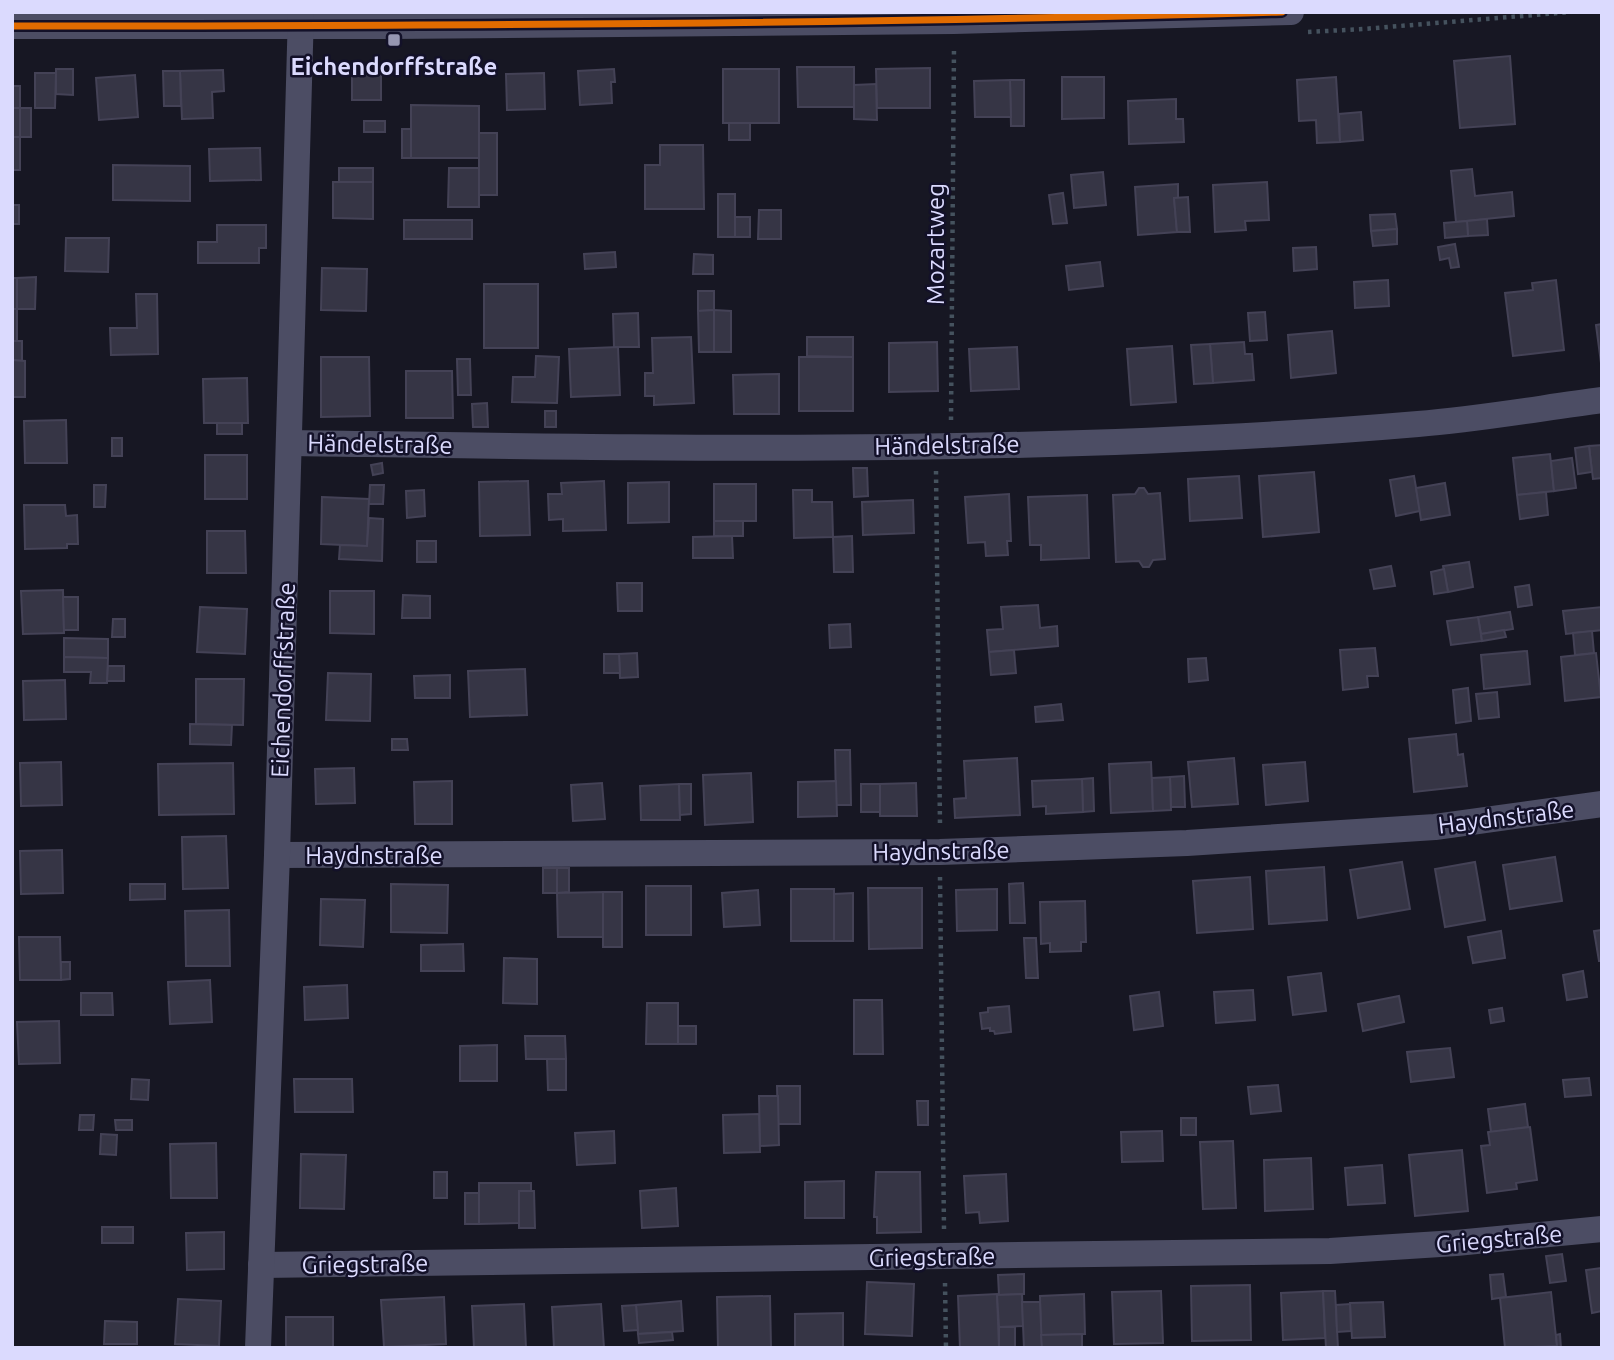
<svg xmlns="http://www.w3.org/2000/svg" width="1614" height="1360" font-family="Ubuntu,sans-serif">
<rect width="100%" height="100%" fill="#171723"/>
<g fill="#363545" stroke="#444256" stroke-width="2">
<polygon points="1510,56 1515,124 1460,128 1454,61"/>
<polygon points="797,67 854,67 854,107 798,107"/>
<polygon points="930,68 930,108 877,108 876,69"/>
<polygon points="56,69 73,69 73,95 56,94"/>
<polygon points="614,69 615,82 611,82 612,103 580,105 578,71"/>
<rect x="723" y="69" width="56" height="54"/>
<polygon points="223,70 224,91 212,92 213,118 182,119 180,71"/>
<polygon points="163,71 180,71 181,106 164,106"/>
<polygon points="35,73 56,73 55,108 35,108"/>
<rect x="352" y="73" width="29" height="27"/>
<polygon points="544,73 545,109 507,110 506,74"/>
<polygon points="135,75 138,117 99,120 96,78"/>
<polygon points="1062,77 1104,77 1104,118 1062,119"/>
<polygon points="1336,77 1340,142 1317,143 1316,120 1299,121 1297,80"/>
<polygon points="1010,80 1024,80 1024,126 1011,126"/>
<polygon points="1010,80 1011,117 975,117 974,81"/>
<polygon points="876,84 877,120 854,119 854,85"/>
<rect x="12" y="86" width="8" height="22"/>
<polygon points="1176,99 1176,119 1183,119 1184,142 1129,144 1128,101"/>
<polygon points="411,105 479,106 479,158 411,158"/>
<rect x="12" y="108" width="8" height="29"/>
<rect x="20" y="108" width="11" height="29"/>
<polygon points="1361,112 1363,140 1340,142 1339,114"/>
<rect x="364" y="121" width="21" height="11"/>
<rect x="729" y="123" width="21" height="17"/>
<rect x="402" y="129" width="9" height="29"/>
<rect x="479" y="133" width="18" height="62"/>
<rect x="12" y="137" width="8" height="33"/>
<polygon points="660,145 703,145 704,209 645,209 645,165 660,165"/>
<polygon points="260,148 261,180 210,181 209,149"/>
<polygon points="113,165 190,166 190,201 113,200"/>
<rect x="339" y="168" width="34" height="14"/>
<polygon points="449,168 479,168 479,207 448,207"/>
<polygon points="1472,169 1475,196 1512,192 1514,216 1456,222 1451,171"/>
<polygon points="1103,172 1106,205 1074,208 1071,175"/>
<polygon points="333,182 373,182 373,219 333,218"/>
<polygon points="1267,182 1269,220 1245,221 1246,230 1215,232 1213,185"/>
<polygon points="1178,184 1178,198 1174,198 1177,232 1138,235 1135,187"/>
<polygon points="1063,193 1067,223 1053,224 1049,195"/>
<rect x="718" y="194" width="17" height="43"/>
<polygon points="1188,197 1190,232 1177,232 1174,198"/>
<rect x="12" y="205" width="7" height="19"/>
<polygon points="759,210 781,210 781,239 758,239"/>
<polygon points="1395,214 1397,229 1371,231 1370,215"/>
<rect x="735" y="217" width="15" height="20"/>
<polygon points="1487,219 1488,235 1468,236 1467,221"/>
<rect x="404" y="220" width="68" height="19"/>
<polygon points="1467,221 1468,236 1445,238 1444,223"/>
<polygon points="217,225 266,225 266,248 259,248 259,263 198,263 198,242 217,242"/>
<polygon points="1397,229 1397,244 1373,246 1371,231"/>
<polygon points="66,238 109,238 108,272 65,271"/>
<polygon points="1455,244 1459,267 1451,268 1449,258 1440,260 1438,247"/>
<polygon points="1316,247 1317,269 1294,271 1293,248"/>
<polygon points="615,252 616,267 585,269 584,254"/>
<polygon points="694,254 713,255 713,274 693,274"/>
<polygon points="1100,262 1103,286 1069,290 1066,266"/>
<polygon points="322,268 367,269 366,311 321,310"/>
<polygon points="36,277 35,309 17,309 17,278"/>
<rect x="12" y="278" width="5" height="31"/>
<polygon points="1388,280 1389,306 1355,308 1354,282"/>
<polygon points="1556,280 1564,350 1513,356 1505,293 1533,290 1532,283"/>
<rect x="484" y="284" width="54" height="64"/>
<polygon points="698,291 714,291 714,310 698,311"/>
<polygon points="136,294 157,294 158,354 111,355 110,328 137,328"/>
<rect x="12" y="309" width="5" height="32"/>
<polygon points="714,310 731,311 731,352 714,352"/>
<polygon points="714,310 714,352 699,352 698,311"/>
<polygon points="1265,312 1267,340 1250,341 1248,313"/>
<polygon points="638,313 639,347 614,347 613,314"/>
<polygon points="1602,324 1602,363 1601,363 1596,325"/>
<polygon points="1332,331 1336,373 1291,378 1288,335"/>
<polygon points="691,337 694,403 654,405 654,396 645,396 645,373 653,373 652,338"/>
<polygon points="807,337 853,337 853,357 807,356"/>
<polygon points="12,341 22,341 22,361 12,360"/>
<polygon points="937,342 938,391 889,392 889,343"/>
<polygon points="1244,342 1245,354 1252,354 1254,380 1213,383 1210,344"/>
<polygon points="1210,344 1213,383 1194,384 1191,345"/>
<polygon points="1172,346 1176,402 1131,405 1127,349"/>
<polygon points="618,347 620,395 571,397 569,349"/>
<polygon points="1017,347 1019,389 971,391 969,349"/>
<polygon points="536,356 559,357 557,403 512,402 513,377 535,377"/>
<polygon points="321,357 369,357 370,416 321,417"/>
<rect x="799" y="357" width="54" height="54"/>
<polygon points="457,359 470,359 471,395 458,395"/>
<polygon points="12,360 25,361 25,397 12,397"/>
<polygon points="406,371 452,371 453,418 406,418"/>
<polygon points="779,374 779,414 734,414 733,375"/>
<polygon points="247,378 248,423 204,423 203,379"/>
<polygon points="487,403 488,427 473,427 472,404"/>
<rect x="545" y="411" width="11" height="16"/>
<polygon points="66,420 67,463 25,463 24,421"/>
<rect x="217" y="423" width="25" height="11"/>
<rect x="112" y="438" width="10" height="18"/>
<polygon points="1602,445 1602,478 1593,479 1589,446"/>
<polygon points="1589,446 1592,472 1578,474 1575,448"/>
<polygon points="1550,454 1554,491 1517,495 1513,458"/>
<rect x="205" y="455" width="42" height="44"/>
<polygon points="1572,458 1576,488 1554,491 1551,461"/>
<polygon points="382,463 383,473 373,475 371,465"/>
<polygon points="853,468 867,468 868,496 854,497"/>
<polygon points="1314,472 1319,532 1263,537 1259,476"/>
<polygon points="1239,476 1242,518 1190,521 1188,479"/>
<polygon points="1414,476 1420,511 1396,516 1390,480"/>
<polygon points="528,481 530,535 480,536 479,482"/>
<polygon points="604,481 606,530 563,531 563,519 549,520 548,494 562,494 561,483"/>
<polygon points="669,482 669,522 628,523 628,483"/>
<polygon points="1445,483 1450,515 1421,520 1416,488"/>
<rect x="714" y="484" width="42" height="37"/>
<polygon points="94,485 106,485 105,507 94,507"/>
<polygon points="370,485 384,485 383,504 369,504"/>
<polygon points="1139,488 1144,488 1148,494 1160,493 1165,559 1153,560 1149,567 1143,567 1139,561 1116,562 1113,495 1135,494"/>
<polygon points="424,490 425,516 407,518 406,491"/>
<polygon points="793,490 812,490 812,502 832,502 833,537 794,538"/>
<polygon points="1546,492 1548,515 1520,519 1517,495"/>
<polygon points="1009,494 1011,541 1007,541 1008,555 986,556 985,542 968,543 965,497"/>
<polygon points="1087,495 1089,558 1041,560 1041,545 1030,545 1028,497"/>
<polygon points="322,497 369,499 367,546 321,544"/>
<polygon points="913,500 914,533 863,535 862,502"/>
<polygon points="24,505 65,505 66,516 77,515 78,544 67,544 67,548 25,549"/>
<polygon points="369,518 383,519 382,561 339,559 340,545 367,546"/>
<rect x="714" y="521" width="29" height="15"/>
<polygon points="207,531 245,531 246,573 207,573"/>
<polygon points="732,536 733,558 693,558 693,537"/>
<polygon points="852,536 853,572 834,572 833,537"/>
<rect x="417" y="541" width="19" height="21"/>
<polygon points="1469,562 1473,587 1448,592 1443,566"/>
<polygon points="1391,566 1395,586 1374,589 1370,570"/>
<polygon points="1444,569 1448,592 1434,594 1431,572"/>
<polygon points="617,583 642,583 642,611 618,611"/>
<polygon points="1529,585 1532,605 1518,607 1515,587"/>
<polygon points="63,590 64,633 23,634 21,591"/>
<polygon points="330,591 374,591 374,634 330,633"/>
<polygon points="403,595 430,596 430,618 402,618"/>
<polygon points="63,597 78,597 78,630 64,630"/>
<polygon points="1038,605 1040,628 1057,626 1058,646 989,652 987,630 1003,629 1001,607"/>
<polygon points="200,607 247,609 245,654 197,652"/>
<polygon points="1602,607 1602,630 1566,634 1563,611"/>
<polygon points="1510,612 1513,629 1481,634 1478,617"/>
<polygon points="1478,617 1482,641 1451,645 1447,621"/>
<polygon points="113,619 125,619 125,637 112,637"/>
<polygon points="850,624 851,647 830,648 829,625"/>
<polygon points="1504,630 1506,637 1482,641 1481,634"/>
<polygon points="1592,631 1594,653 1575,655 1573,633"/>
<polygon points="64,638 108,639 108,658 64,657"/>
<polygon points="1375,648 1378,676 1367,676 1368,687 1343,690 1340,650"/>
<polygon points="1014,650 1016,673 991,675 989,652"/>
<polygon points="1527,651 1530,684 1484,689 1481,655"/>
<polygon points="637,653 638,677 620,678 619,654"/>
<polygon points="1596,653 1601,697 1565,701 1561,657"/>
<polygon points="604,654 619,654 620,673 604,673"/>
<polygon points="64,657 108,658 107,683 90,683 91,672 64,672"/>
<polygon points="1206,658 1208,680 1189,682 1188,659"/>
<polygon points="108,666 124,666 124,681 107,681"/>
<polygon points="525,669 527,715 470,717 468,671"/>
<polygon points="328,673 371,674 370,721 326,720"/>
<polygon points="450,675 450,698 415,698 414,676"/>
<polygon points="196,679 244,679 243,725 196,724"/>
<polygon points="65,680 66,719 24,720 23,681"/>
<polygon points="1468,688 1471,721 1456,723 1453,690"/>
<polygon points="1497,692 1499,717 1479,719 1476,694"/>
<polygon points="1061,704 1063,720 1036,722 1035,707"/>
<polygon points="190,724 232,725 231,745 190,744"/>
<polygon points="1456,734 1458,755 1463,754 1467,786 1414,792 1409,739"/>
<polygon points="392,739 407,739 408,750 392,750"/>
<polygon points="835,750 850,750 851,805 836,805"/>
<polygon points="1017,758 1020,815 955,818 954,799 966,798 964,761"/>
<polygon points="1234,758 1238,804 1192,807 1188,762"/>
<polygon points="61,762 62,805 21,806 20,763"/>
<polygon points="1151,762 1153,811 1111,813 1109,764"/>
<polygon points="1305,762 1308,801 1266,805 1263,765"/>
<polygon points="233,763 234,814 159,815 158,764"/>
<polygon points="354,768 355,803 316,804 315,769"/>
<polygon points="751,773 753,822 705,825 703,775"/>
<polygon points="1184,776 1185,807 1171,807 1170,777"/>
<polygon points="1170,777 1171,810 1153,811 1152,778"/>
<polygon points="1093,778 1094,811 1083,812 1082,779"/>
<polygon points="1082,779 1083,812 1046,814 1046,806 1033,807 1032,781"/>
<polygon points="452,781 452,824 415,824 414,782"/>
<polygon points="836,781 837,816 798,817 798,782"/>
<polygon points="602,783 605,819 573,821 571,785"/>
<polygon points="916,783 917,816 880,816 880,784"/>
<polygon points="679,784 680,820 641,820 640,786"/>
<polygon points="679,784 691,784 691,814 680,815"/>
<rect x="861" y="784" width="19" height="28"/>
<polygon points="226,836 228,888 183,889 182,837"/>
<polygon points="62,850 63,893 21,894 20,851"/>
<polygon points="1555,857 1562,901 1510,909 1503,865"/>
<polygon points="1402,862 1410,909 1358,918 1350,870"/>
<polygon points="1475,862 1485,920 1445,927 1435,869"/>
<polygon points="1324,867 1327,920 1269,924 1266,871"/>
<rect x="543" y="868" width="14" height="25"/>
<polygon points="557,868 569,868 569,892 557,893"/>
<polygon points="1250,877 1253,929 1197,933 1193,881"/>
<polygon points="1023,883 1025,923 1010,923 1009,884"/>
<polygon points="130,884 165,884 165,899 130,900"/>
<polygon points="391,884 448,885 447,933 391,932"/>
<rect x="646" y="886" width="45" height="49"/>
<polygon points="868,888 922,888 922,948 869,949"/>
<rect x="791" y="889" width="43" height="52"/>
<polygon points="997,889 997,930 957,931 956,890"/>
<polygon points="758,890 760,925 724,927 722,893"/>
<polygon points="603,892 603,937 558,937 557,893"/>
<rect x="603" y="892" width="19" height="55"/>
<polygon points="853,893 853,941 834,941 834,894"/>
<polygon points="321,899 365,900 363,947 320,945"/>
<polygon points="1085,901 1086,942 1081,942 1081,951 1050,952 1050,943 1041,944 1040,902"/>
<polygon points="229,910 230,966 186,966 185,911"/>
<polygon points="1602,930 1602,961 1599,961 1594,931"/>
<polygon points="1501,931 1505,958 1473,963 1468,937"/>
<polygon points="19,937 60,937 61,980 20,980"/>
<polygon points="1024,938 1036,938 1038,978 1026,978"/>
<polygon points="463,944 464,971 421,971 421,945"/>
<polygon points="504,958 537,959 537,1004 503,1003"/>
<polygon points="61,962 70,962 70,979 61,980"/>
<polygon points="1583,971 1587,997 1567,1000 1563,975"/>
<polygon points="1321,973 1326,1011 1293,1015 1288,977"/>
<polygon points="210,980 212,1022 170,1024 168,982"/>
<polygon points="347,985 348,1018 305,1020 304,987"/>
<polygon points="1253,990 1255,1020 1216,1023 1214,992"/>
<polygon points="1159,992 1163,1026 1134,1030 1130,996"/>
<polygon points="81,993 112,993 113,1015 81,1015"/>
<polygon points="1399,996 1404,1022 1363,1031 1358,1004"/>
<polygon points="854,1000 882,1000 883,1054 854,1054"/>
<polygon points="647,1003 678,1003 678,1044 646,1044"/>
<polygon points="1009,1006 1011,1032 995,1034 994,1031 990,1031 990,1028 982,1029 980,1013 988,1012 988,1008"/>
<polygon points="1502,1008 1504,1021 1491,1023 1489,1010"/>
<polygon points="59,1021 60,1063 19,1064 17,1022"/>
<rect x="678" y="1026" width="18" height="18"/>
<polygon points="525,1036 565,1036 566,1059 526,1059"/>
<polygon points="497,1045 497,1081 460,1081 460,1046"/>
<polygon points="1450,1048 1454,1077 1411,1082 1407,1052"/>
<polygon points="547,1059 566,1059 566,1090 548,1090"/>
<polygon points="1589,1078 1591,1095 1565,1097 1563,1080"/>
<polygon points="132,1079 149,1080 148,1100 131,1099"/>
<polygon points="294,1079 352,1079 353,1112 295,1112"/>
<polygon points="1278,1085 1281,1111 1251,1114 1248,1087"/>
<polygon points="777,1086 800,1086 800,1124 778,1124"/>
<polygon points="759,1096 778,1096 779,1145 760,1146"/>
<polygon points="917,1101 928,1101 928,1125 918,1125"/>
<polygon points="1525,1104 1528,1127 1491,1132 1488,1109"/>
<polygon points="759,1114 760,1152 724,1153 723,1115"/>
<polygon points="80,1115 94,1115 93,1130 79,1130"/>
<rect x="1181" y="1118" width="15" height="17"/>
<polygon points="115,1120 132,1120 132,1130 116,1130"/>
<polygon points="1530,1127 1537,1180 1516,1183 1517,1189 1487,1193 1481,1146 1490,1145 1488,1132"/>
<polygon points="614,1131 615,1163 577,1165 575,1133"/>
<polygon points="1162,1131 1163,1161 1122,1162 1121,1132"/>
<polygon points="101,1134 117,1135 116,1155 100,1154"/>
<polygon points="1233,1141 1236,1208 1203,1209 1200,1142"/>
<polygon points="216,1143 217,1198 171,1198 170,1144"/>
<polygon points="1462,1150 1468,1211 1415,1216 1409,1155"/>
<polygon points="301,1154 346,1155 344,1209 300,1208"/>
<polygon points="1311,1158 1313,1209 1265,1211 1264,1160"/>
<polygon points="1382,1165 1385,1203 1348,1205 1345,1168"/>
<rect x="434" y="1172" width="13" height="26"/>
<polygon points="876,1172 920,1172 921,1232 877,1233 877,1217 874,1217"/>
<polygon points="1006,1174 1008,1221 980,1223 979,1212 966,1213 964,1176"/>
<polygon points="844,1181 844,1218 805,1218 805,1182"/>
<polygon points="479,1183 531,1183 531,1191 519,1191 519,1223 479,1224"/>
<polygon points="676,1188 678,1226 642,1228 640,1191"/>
<polygon points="519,1191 534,1191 535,1228 519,1228"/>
<rect x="465" y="1193" width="14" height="31"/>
<rect x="102" y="1227" width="31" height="16"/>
<polygon points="224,1232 224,1269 187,1270 186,1233"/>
<polygon points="1562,1254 1566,1281 1550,1283 1546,1256"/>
<polygon points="1602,1268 1602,1311 1592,1313 1586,1270"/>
<polygon points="1024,1274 1024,1294 999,1295 998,1275"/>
<polygon points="1503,1274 1506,1297 1492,1299 1490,1275"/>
<polygon points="867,1282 914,1284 912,1336 865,1334"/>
<polygon points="1250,1285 1251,1340 1192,1341 1191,1286"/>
<polygon points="1161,1291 1163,1343 1114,1344 1112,1292"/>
<polygon points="1323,1291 1325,1338 1283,1340 1281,1293"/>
<polygon points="1323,1291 1335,1291 1338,1348 1326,1348"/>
<polygon points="1551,1292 1557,1346 1505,1348 1500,1298"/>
<polygon points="997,1294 999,1348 960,1348 958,1296"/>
<polygon points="1022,1294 1023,1326 999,1327 997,1295"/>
<polygon points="1084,1294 1085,1334 1041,1335 1040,1296"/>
<polygon points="770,1296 771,1348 718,1348 717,1297"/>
<polygon points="444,1297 446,1344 384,1347 381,1300"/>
<polygon points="178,1299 221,1301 219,1346 175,1344"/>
<polygon points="681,1301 683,1331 638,1334 636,1305"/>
<polygon points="1022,1302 1040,1302 1042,1348 1024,1348"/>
<polygon points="1383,1302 1385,1337 1352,1338 1350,1303"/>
<polygon points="524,1304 526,1348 474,1348 472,1306"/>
<polygon points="601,1304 604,1348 554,1348 552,1307"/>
<polygon points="1350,1304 1351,1331 1337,1332 1336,1305"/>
<polygon points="636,1305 638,1330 624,1331 622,1306"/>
<polygon points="843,1313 843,1348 795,1348 795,1314"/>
<rect x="286" y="1317" width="47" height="31"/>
<polygon points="105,1321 137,1322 137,1344 104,1344"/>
<rect x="999" y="1327" width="16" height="21"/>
<polygon points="672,1332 673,1340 639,1343 638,1334"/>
<polygon points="1082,1334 1082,1348 1042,1348 1041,1335"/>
<polygon points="1560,1334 1561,1348 1545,1348 1557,1346 1556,1335"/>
</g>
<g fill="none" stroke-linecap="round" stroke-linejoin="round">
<g stroke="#45525e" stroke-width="4.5" stroke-dasharray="3.5 5" stroke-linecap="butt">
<polyline points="1308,32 1363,29 1571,12"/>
<polyline points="951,420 954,47"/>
<polyline points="936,471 940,826"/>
<polyline points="940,877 944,1229"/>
<polyline points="945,1283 946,1348"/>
</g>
<g stroke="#4c4d64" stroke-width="26">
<polyline points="12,26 391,26 954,21 1291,12"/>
<path d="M290,443C666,448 1044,456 1418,424C1480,419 1541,408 1602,400"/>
<polyline points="277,855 940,852 1187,843 1435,827 1602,804"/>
<polyline points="261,1265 1330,1251 1456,1243 1602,1229"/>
<polyline points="258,1348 277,855 301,12"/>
</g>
<g stroke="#131129" stroke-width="12">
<path id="bus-1" d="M12,26C435,26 859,24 1282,12"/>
</g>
<use href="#bus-1" stroke="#e16b00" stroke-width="7"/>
</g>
<rect fill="#9696b1" stroke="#131129" stroke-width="2.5" x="387" y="33" width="14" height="14" rx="3.5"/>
<g text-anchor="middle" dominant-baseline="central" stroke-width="5" stroke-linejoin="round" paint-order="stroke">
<g font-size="24" font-weight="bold" fill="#dbdafe" stroke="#131129">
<text x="394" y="66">Eichendorffstraße</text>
</g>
<g font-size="24" fill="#dbdafe" stroke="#131129">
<text transform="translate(935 244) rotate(-90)">Mozartweg</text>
<text transform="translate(380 444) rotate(1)">Händelstraße</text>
<text transform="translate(947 445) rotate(-1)">Händelstraße</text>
<text transform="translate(283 680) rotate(-88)">Eichendorffstraße</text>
<text transform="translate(1506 817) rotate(-7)">Haydnstraße</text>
<text transform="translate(941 851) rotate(-1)">Haydnstraße</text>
<text x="374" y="855">Haydnstraße</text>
<text transform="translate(1499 1239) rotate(-5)">Griegstraße</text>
<text transform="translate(932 1257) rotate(-1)">Griegstraße</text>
<text transform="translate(365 1264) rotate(-1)">Griegstraße</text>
</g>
</g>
<rect width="1614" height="1360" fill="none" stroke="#dbdafe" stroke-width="28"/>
</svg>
